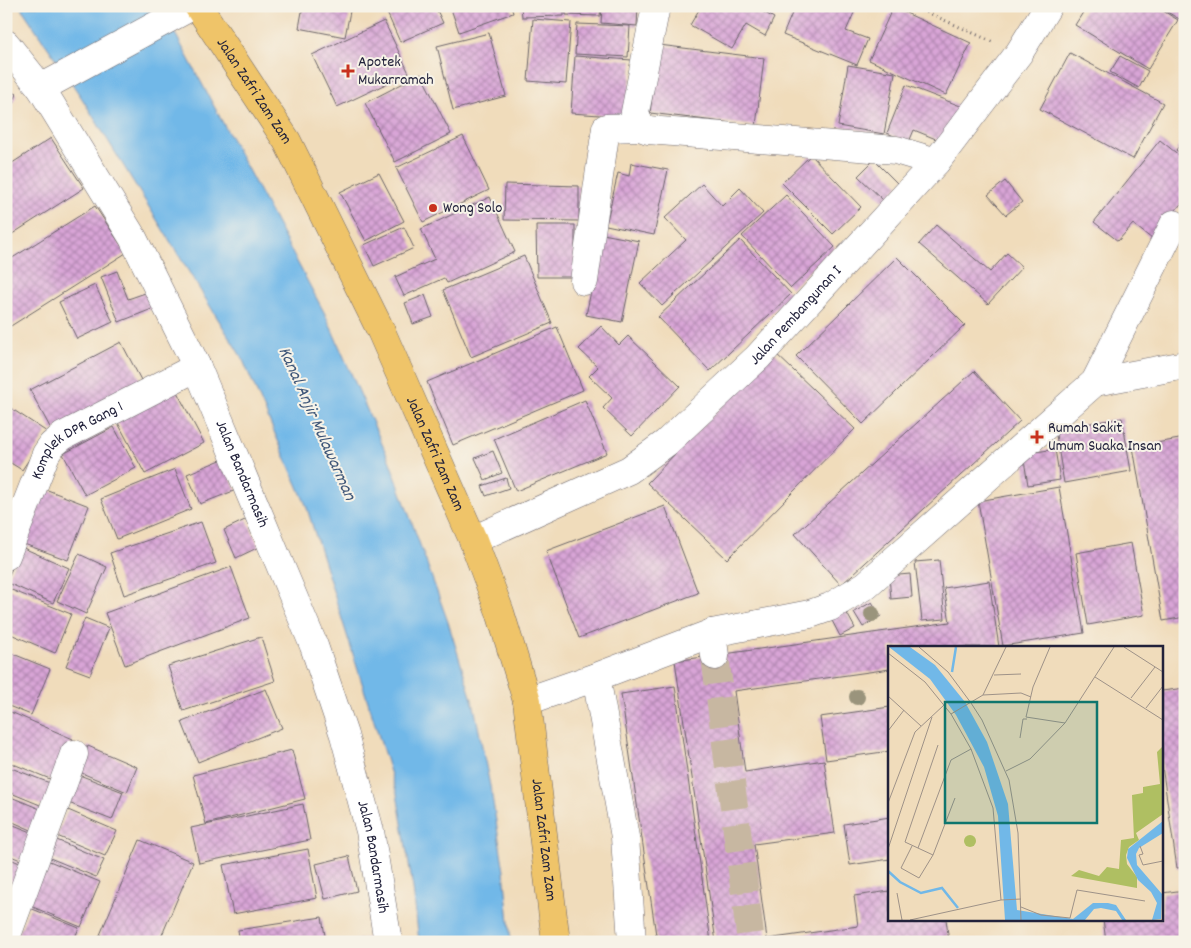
<svg xmlns="http://www.w3.org/2000/svg" width="1191" height="948" font-family="Dekko,sans-serif">
<defs>
<pattern id="building-cross-hatch" width="8" height="8" patternUnits="userSpaceOnUse" patternTransform="scale(1.25)"><rect width="8" height="8" fill="#d9a5d7"/><path d="M0 0l8 8M0 8l8-8" fill="none" stroke="#b086b0"/></pattern>
</defs>
<rect width="100%" height="100%" fill="#f7f3e8"/>
<filter id="ink" filterUnits="userSpaceOnUse"><feTurbulence type="fractalNoise" baseFrequency=".02" numOctaves="2"/><feDisplacementMap in="SourceGraphic" scale="10" xChannelSelector="R" yChannelSelector="G"/><feConvolveMatrix kernelMatrix="1 2 1 2 8 2 1 2 1" color-interpolation-filters="sRGB"/></filter>
<filter id="wash" filterUnits="userSpaceOnUse"><feTurbulence type="fractalNoise" baseFrequency=".0096" numOctaves="4" result="noise"/><feDisplacementMap in="SourceGraphic" scale="20" xChannelSelector="R" yChannelSelector="G"/><feGaussianBlur stdDeviation="1.12" result="paint"/><feColorMatrix in="noise" values="0 0 0 0 0 0 0 0 0 0 0 0 0 0 0 0 0 1.4 0 .05"/><feComposite in="paint" operator="in"/></filter>
<g filter="url(#wash)">
<rect width="100%" height="100%" fill="#f0dcbb"/>
<polygon fill="#71b8e8" stroke="#4a6d92" points="20,6 158,6 177,37 325,314 390,462 448,622 474,706 492,796 504,871 511,942 419,942 413,888 397,794 306,505 242,358 83,100"/>
<g id="blocks">
<g fill="url(#building-cross-hatch)">
<polygon points="303,6 351,6 345,37 299,28"/>
<polygon points="384,6 435,6 443,23 400,42"/>
<polygon points="450,6 511,6 513,13 459,32"/>
<polygon points="521,6 564,6 564,16 522,17"/>
<polygon points="566,6 601,6 600,16 566,15"/>
<polygon points="602,6 638,6 637,26 601,23"/>
<polygon points="697,6 753,6 774,18 765,36 746,25 732,49 690,25 700,8"/>
<polygon points="795,6 857,6 846,31 868,39 857,65 783,35"/>
<polygon points="1087,6 1155,6 1178,20 1148,69 1075,25"/>
<polygon points="1157,6 1185,6 1185,22 1174,16"/>
<polygon points="893,7 971,43 946,95 869,60"/>
<polygon points="533,19 571,22 566,84 528,81"/>
<polygon points="384,21 409,73 337,107 312,55"/>
<polygon points="577,24 630,26 628,57 575,54"/>
<polygon points="489,33 506,96 453,110 437,46"/>
<polygon points="659,45 764,58 756,126 650,113"/>
<polygon points="1070,53 1163,103 1133,159 1040,109"/>
<polygon points="575,56 632,60 628,117 571,113"/>
<polygon points="1120,56 1148,71 1139,88 1110,72"/>
<polygon points="848,65 895,73 884,134 838,126"/>
<polygon points="421,74 451,134 395,162 365,103"/>
<polygon points="906,85 963,107 948,144 914,130 909,142 887,133"/>
<polygon points="6,89 17,94 6,118"/>
<polygon points="463,136 489,190 423,222 396,168"/>
<polygon points="51,138 84,188 6,238 6,167"/>
<polygon points="1185,138 1185,156 1176,150"/>
<polygon points="1160,140 1185,160 1185,199 1152,239 1133,224 1118,241 1094,222"/>
<polygon points="811,155 861,207 833,234 782,183"/>
<polygon points="874,160 899,185 884,201 858,176"/>
<polygon points="631,163 668,170 654,235 606,225 618,173 629,176"/>
<polygon points="379,173 404,221 366,241 340,192"/>
<polygon points="1005,181 1022,202 1006,215 988,195"/>
<polygon points="505,184 579,186 579,221 504,220"/>
<polygon points="702,184 722,206 740,188 763,213 662,306 640,283 686,240 665,218"/>
<polygon points="786,195 835,247 791,288 742,236"/>
<polygon points="490,197 515,252 447,283 444,278 404,296 395,277 435,259 421,229"/>
<polygon points="95,206 126,253 6,329 6,262"/>
<polygon points="536,225 575,225 575,277 537,277"/>
<polygon points="936,225 990,272 1007,253 1022,267 988,304 919,244"/>
<polygon points="404,227 414,248 374,266 364,245"/>
<polygon points="603,234 639,241 622,322 586,315"/>
<polygon points="740,240 791,294 710,371 658,317"/>
<polygon points="524,256 552,323 471,357 443,290"/>
<polygon points="897,257 965,325 863,424 796,356"/>
<polygon points="117,271 128,299 151,291 157,307 119,322 101,277"/>
<polygon points="95,285 113,322 77,339 59,302"/>
<polygon points="425,295 433,317 413,324 405,303"/>
<polygon points="601,326 619,345 628,336 680,386 632,436 603,408 612,398 589,376 598,367 579,349"/>
<polygon points="557,327 583,390 453,445 427,382"/>
<polygon points="121,342 142,382 52,431 30,390"/>
<polygon points="774,352 855,429 727,559 647,483"/>
<polygon points="974,371 1020,421 841,585 795,534"/>
<polygon points="176,390 204,443 145,474 117,421"/>
<polygon points="585,400 607,453 516,491 494,439"/>
<polygon points="6,405 47,432 22,470 6,460"/>
<polygon points="1122,418 1131,471 1064,483 1055,429"/>
<polygon points="114,427 136,468 85,495 63,454"/>
<polygon points="1185,438 1185,617 1163,621 1133,447"/>
<polygon points="1055,449 1060,480 1028,485 1023,454"/>
<polygon points="493,451 502,473 485,480 475,458"/>
<polygon points="223,459 236,490 200,504 187,474"/>
<polygon points="175,469 191,509 117,539 101,499"/>
<polygon points="506,478 509,488 486,496 482,486"/>
<polygon points="1059,487 1084,633 1003,646 978,501"/>
<polygon points="45,489 89,506 68,560 24,544"/>
<polygon points="665,506 698,593 579,638 546,551"/>
<polygon points="247,519 259,547 236,558 224,530"/>
<polygon points="201,522 216,563 124,595 110,553"/>
<polygon points="1131,543 1144,615 1088,625 1076,553"/>
<polygon points="21,547 69,568 53,603 6,582"/>
<polygon points="79,554 107,567 86,614 57,601"/>
<polygon points="939,560 945,619 922,621 915,562"/>
<polygon points="231,567 250,618 125,665 105,613"/>
<polygon points="910,574 912,597 891,599 889,576"/>
<polygon points="989,581 999,647 890,647 890,669 734,691 745,772 824,760 835,833 754,844 767,939 858,926 854,896 890,891 890,919 946,919 949,942 716,942 675,661 950,622 944,588"/>
<polygon points="9,589 71,614 55,653 6,632 6,596"/>
<polygon points="872,602 881,616 863,627 854,612"/>
<polygon points="843,606 855,628 840,636 828,613"/>
<polygon points="85,618 109,628 90,675 66,666"/>
<polygon points="261,637 275,681 183,711 168,666"/>
<polygon points="6,651 50,669 31,715 6,705"/>
<polygon points="675,686 711,942 657,942 621,694"/>
<polygon points="1185,688 1185,867 1177,868 1162,766 1162,691"/>
<polygon points="266,689 282,728 198,762 182,722"/>
<polygon points="890,707 890,751 826,760 820,717"/>
<polygon points="6,710 73,739 55,781 6,761"/>
<polygon points="88,746 137,767 127,792 77,771"/>
<polygon points="292,750 305,799 206,824 193,775"/>
<polygon points="6,766 55,785 45,807 6,791"/>
<polygon points="77,774 123,792 112,820 66,802"/>
<polygon points="6,795 45,811 36,832 6,819"/>
<polygon points="303,804 310,840 199,863 191,828"/>
<polygon points="68,810 117,831 105,856 57,836"/>
<polygon points="890,817 890,859 850,865 844,824"/>
<polygon points="6,822 34,833 23,861 6,854"/>
<polygon points="52,838 104,860 96,877 45,856"/>
<polygon points="140,840 193,862 159,942 97,942"/>
<polygon points="308,849 317,898 233,914 223,865"/>
<polygon points="349,856 357,891 325,899 316,864"/>
<polygon points="6,857 24,865 16,885 6,881"/>
<polygon points="47,860 100,882 81,927 28,905"/>
<polygon points="1185,890 1185,939 1169,942 1106,942 1103,919 1162,919 1162,893"/>
<polygon points="30,908 79,928 73,942 15,942"/>
<polygon points="322,917 326,942 240,942 238,930"/>
<polygon points="371,937 372,942 352,942 352,941"/>
</g>
</g>
</g>
<g filter="url(#ink)">
<use href="#blocks" fill-opacity="0" stroke="#6a6368" stroke-width="1"/>
<g fill="none" stroke-linecap="round" stroke-linejoin="round">
<polyline stroke="#c7b7a1" stroke-width="28" stroke-dasharray="28 14" stroke-linecap="butt" points="715,656 751,942"/>
<g stroke="#6a6368" stroke-width="29">
<g id="minor">
<polyline points="656,6 635,112 640,127 648,130 896,150 936,162"/>
<path id="s1" d="M6,44L41,88L133,238L197,367L314,646L344,735L370,831L388,942"/>
<polyline points="41,88 192,6"/>
<polyline points="584,281 606,128 640,127"/>
<polyline points="1095,382 1185,365"/>
<path id="s2" d="M473,540L629,470L666,443L758,357L936,162L1019,53L1048,6"/>
<path id="s3" d="M6,556L46,454L52,445L63,436L197,367"/>
<polyline points="712,633 715,656"/>
<polyline points="596,677 712,633 810,614 830,607 866,585 1095,382 1174,224"/>
<polyline points="527,701 596,677 625,837 632,942"/>
<polyline points="6,938 74,754"/>
</g>
</g>
<g stroke="#6a6368" stroke-width="29">
<g id="major">
<path id="s4" d="M198,6L287,141L381,331L473,540L500,612L527,701L556,942"/>
</g>
</g>
<polyline stroke="#6a6368" stroke-width="3" stroke-dasharray="1 4" stroke-linecap="butt" points="913,6 993,42"/>
<use href="#minor" stroke="#fff" stroke-width="28"/>
<use href="#major" stroke="#efc469" stroke-width="28"/>
</g>
<g fill="#9a947c">
<circle cx="872" cy="614" r="8"/>
<circle cx="857" cy="697" r="8"/>
</g>
</g>
<g fill="#c8321e" stroke="#f7f3e8" stroke-width="2">
<path d="M345.5 63.5h5v5h5v5h-5v5h-5v-5h-5v-5h5z"/>
<circle cx="433" cy="208" r="5"/>
<path d="M1034.5 429.5h5v5h5v5h-5v5h-5v-5h-5v-5h5z"/>
</g>
<g text-anchor="middle" dominant-baseline="central" stroke-width="4" stroke-linejoin="round" paint-order="stroke">
<g font-size="16" fill="#22223b" stroke="#f7f3e8" text-anchor="start">
<text x="358" y="62">Apotek<tspan x="358" dy="18">Mukarramah</tspan></text>
<text x="443" y="208">Wong Solo</text>
<text x="1048" y="428">Rumah Sakit<tspan x="1048" dy="18">Umum Suaka Insan</tspan></text>
</g>
<g font-size="16" fill="#22223b" stroke="#f7f3e8">
<text stroke="none"><textPath href="#s4" startOffset="102">Jalan Zafri Zam Zam</textPath></text>
<text stroke="none"><textPath href="#s2" startOffset="399">Jalan Pembangunan I</textPath></text>
<text stroke="none"><textPath href="#s3" startOffset="142">Komplek DPR Gang 1</textPath></text>
<text stroke="none"><textPath href="#s4" startOffset="508">Jalan Zafri Zam Zam</textPath></text>
<text stroke="none"><textPath href="#s1" startOffset="492">Jalan Bandarmasih</textPath></text>
<text stroke="none"><textPath href="#s4" startOffset="912">Jalan Zafri Zam Zam</textPath></text>
<text stroke="none"><textPath href="#s1" startOffset="898">Jalan Bandarmasih</textPath></text>
</g>
<g font-size="18" font-style="italic" fill="#3e5678" stroke="#f7f3e8">
<text transform="translate(316 424) rotate(66)">Kanal Anjir Mulawarman</text>
</g>
</g>
<g transform="translate(888 646)">
<rect width="275" height="275" fill="#f0dcbb"/>
<path d="M275,100V168L248,187L251,194L241,201L238,209L239,218L249,231V242L183,230L191,224L211,230L219,221L231,223L233,194L246,192L244,149L255,147V141L272,138L269,106Z" fill="#afbf62"/>
<path d="M76 195a6 6 0 1 1 12 0a6 6 0 1 1-12 0Z" fill="#afbf62"/>
<path d="M1,1H22L47,19L77,56L99,96L120,158L129,264L185,273L205,257H220L228,259L238,274H234L228,265L213,262L206,263L197,274H117L110,170L96,121L68,69L42,33ZM275,175V187L251,202L248,208L249,219L274,248L273,273L264,274L269,257L263,246L250,234L239,212L240,203Z" fill="#71b8e8"/>
<path fill="none" stroke="#71b8e8" stroke-width="2.5" d="M64,26L68,1M0,225L12,236L33,247L54,242L70,262"/>
<path fill="none" stroke="#9e9288" stroke-width="1" d="M31,1L60,26L83,57L94,74L121,134L130,187L133,274M162,1L145,41L138,71L177,77M236,1L275,26M0,7L37,36L63,68L83,103L105,162L113,254M106,29L133,28M207,31L275,74M95,49L133,47L143,51M0,50L33,80M243,52L267,21M258,62L275,40M63,68L95,49L118,1M0,85L16,64M132,92L135,73H139M118,125L142,113L177,77L226,1M0,157L27,86L56,59M24,200L13,222L31,232L45,209L67,152M252,200L255,208L251,209L255,219L275,215M30,202L63,114L83,103M0,203L44,71M45,209L17,196L50,99M9,247L14,274M133,261L153,269L182,272L189,244L257,255M22,274L113,254L133,253"/>
<path fill="#0f766e" fill-opacity="0.15" stroke="#0f766e" stroke-width="2.5" d="M57,56H209V177H57Z"/>
<rect width="275" height="275" fill="none" stroke="#22223b" stroke-width="2.5"/>
</g>
<rect width="1191" height="948" fill="none" stroke="#f7f3e8" stroke-width="25"/>
</svg>
